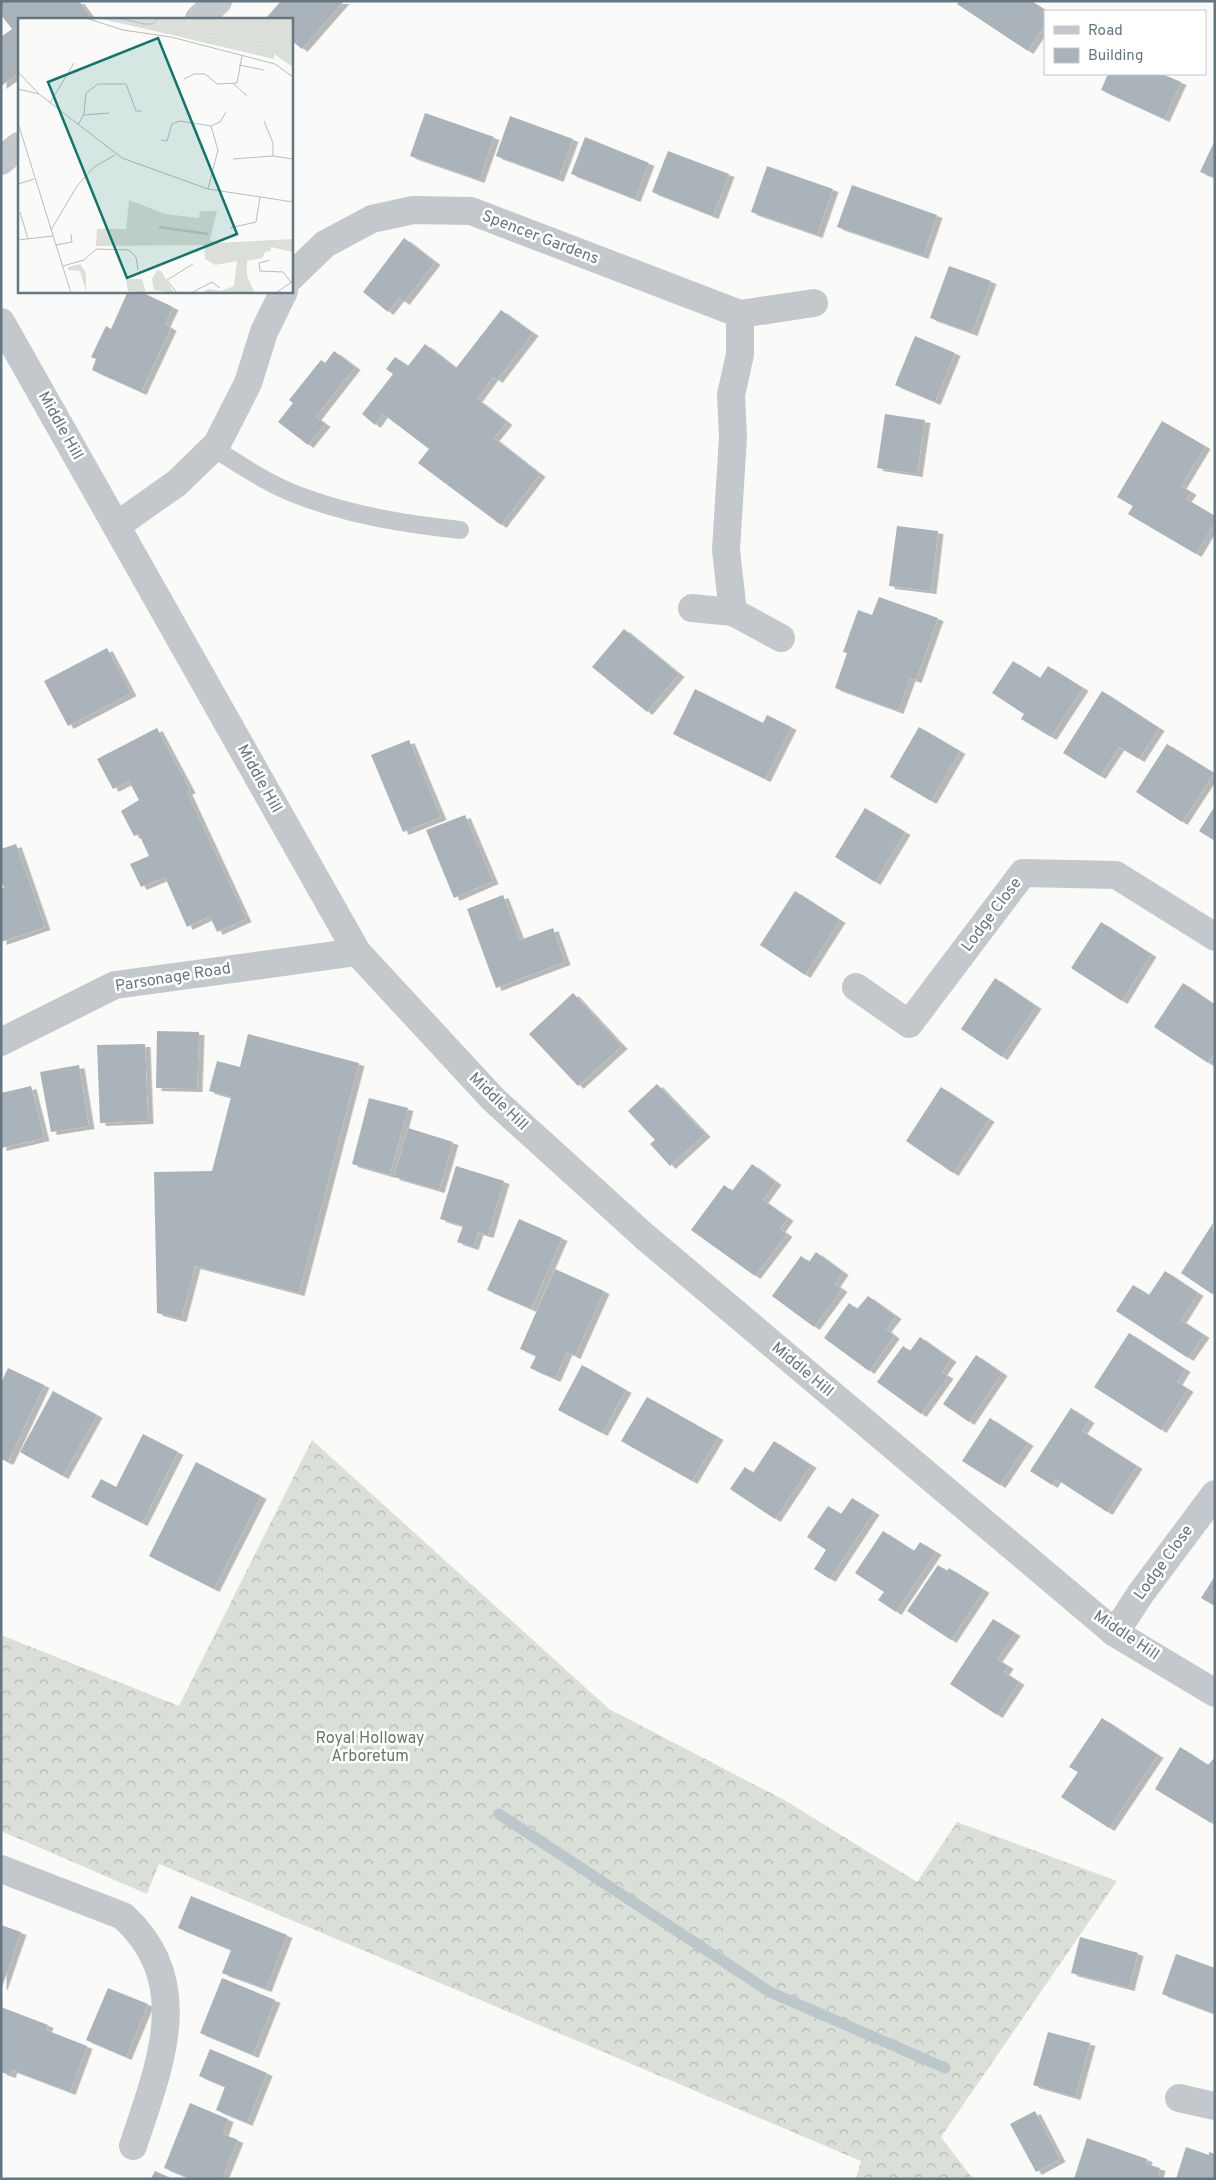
<svg xmlns="http://www.w3.org/2000/svg" width="1216" height="2180" font-family="Overpass,sans-serif">
<defs>
<pattern id="forest-crowns" width="20" height="18" patternUnits="userSpaceOnUse" patternTransform="scale(1.25)"><rect width="20" height="18" fill="#dadfd7"/><path d="M2 6a3 3 0 1 1 6 0M12 15a3 3 0 1 1 6 0" fill="none" stroke="#b4b9b4"/></pattern>
<filter id="shadow"><feDropShadow dx="5.5" dy="3" stdDeviation="0" flood-color="#0004"/></filter>
</defs>
<rect width="100%" height="100%" fill="#fafaf8"/>
<polygon fill="url(#forest-crowns)" points="312,1440 609,1709 786,1801 917,1882 957,1822 1117,1881 941,2137 973,2179 856,2179 861,2161 159,1864 147,1894 1,1831 1,1635 179,1706"/>
<g fill="none" stroke-linecap="round" stroke-linejoin="round">
<polyline stroke="#bbc7cb" stroke-width="11" points="499,1814 770,1992 945,2068"/>
</g>
<g fill="#aab3b9" filter="url(#shadow)">
<polygon points="1,1 79,1 92,19 19,19 19,73 1,86 1,37 12,29 1,15"/>
<polygon points="281,1 344,1 302,49 291,40 291,19 266,18"/>
<polygon points="959,1 1031,1 1047,11 1045,11 1045,25 1028,51 957,4"/>
<polygon points="1108,74 1162,74 1181,82 1164,119 1101,90"/>
<polygon points="425,113 494,137 479,180 410,156"/>
<polygon points="510,116 573,139 558,179 496,156"/>
<polygon points="585,137 649,163 635,199 571,174"/>
<polygon points="1215,140 1215,178 1200,172"/>
<polygon points="668,151 729,174 713,216 652,192"/>
<polygon points="767,166 833,189 817,235 751,212"/>
<polygon points="852,185 937,215 923,256 837,227"/>
<polygon points="404,238 435,262 404,302 399,298 388,312 363,292"/>
<polygon points="949,266 991,281 972,333 930,318"/>
<polygon points="128,291 139,291 173,307 165,324 171,328 141,392 92,370 96,359 91,357 106,326 111,329"/>
<polygon points="501,310 533,333 497,380 493,377 477,399 507,422 494,438 540,474 501,525 418,463 429,449 383,414 375,425 362,414 393,374 386,369 395,357 408,366 425,344 456,368"/>
<polygon points="915,336 955,353 935,402 895,385"/>
<polygon points="334,351 355,367 316,417 325,424 308,445 278,422 293,403 289,400 321,360 325,363"/>
<polygon points="885,414 925,420 917,474 877,468"/>
<polygon points="1162,421 1205,446 1181,486 1191,492 1186,499 1215,516 1215,522 1196,554 1128,514 1133,506 1117,497"/>
<polygon points="897,526 938,531 931,591 889,586"/>
<polygon points="879,597 938,618 916,680 910,678 898,711 835,688 847,653 843,652 858,610 872,615"/>
<polygon points="624,629 679,674 647,712 592,667"/>
<polygon points="107,648 131,693 68,726 44,681"/>
<polygon points="1013,661 1040,678 1048,666 1083,688 1051,737 1021,719 1024,714 992,693"/>
<polygon points="695,689 763,723 767,715 791,727 765,779 673,734"/>
<polygon points="1102,691 1159,728 1139,759 1119,747 1100,776 1063,753"/>
<polygon points="919,727 960,751 931,801 890,777"/>
<polygon points="157,728 190,790 187,792 246,919 217,932 210,916 187,927 165,877 141,887 130,864 149,856 139,834 134,836 121,811 139,800 129,781 113,789 97,759"/>
<polygon points="409,740 441,817 403,832 371,755"/>
<polygon points="1167,744 1214,773 1182,822 1136,792"/>
<polygon points="1215,806 1215,841 1199,831"/>
<polygon points="865,808 905,832 875,882 835,857"/>
<polygon points="465,815 493,881 454,898 426,830"/>
<polygon points="16,844 45,927 1,942 1,889 4,888 1,880 1,849"/>
<polygon points="795,891 840,920 805,975 760,945"/>
<polygon points="503,895 520,940 553,928 565,962 496,988 467,909"/>
<polygon points="1101,922 1151,954 1122,1001 1071,968"/>
<polygon points="995,978 1036,1006 1002,1057 961,1029"/>
<polygon points="1183,983 1215,1005 1215,1054 1208,1063 1154,1027"/>
<polygon points="573,993 622,1046 578,1086 529,1034"/>
<polygon points="157,1031 199,1032 197,1089 156,1088"/>
<polygon points="248,1034 359,1063 299,1293 195,1266 181,1319 157,1313 154,1172 212,1171 231,1097 209,1091 217,1061 240,1067"/>
<polygon points="145,1044 148,1121 100,1123 97,1045"/>
<polygon points="79,1065 89,1126 51,1132 40,1072"/>
<polygon points="657,1084 705,1134 670,1166 650,1144 655,1140 628,1111"/>
<polygon points="31,1086 44,1138 1,1148 1,1093"/>
<polygon points="941,1087 989,1119 953,1173 906,1141"/>
<polygon points="369,1098 408,1108 390,1175 352,1164"/>
<polygon points="408,1128 453,1142 439,1190 394,1177"/>
<polygon points="752,1164 776,1182 763,1200 788,1218 780,1229 787,1234 755,1276 691,1230 724,1185 732,1191"/>
<polygon points="456,1166 504,1181 488,1235 478,1232 473,1247 457,1242 463,1226 440,1219"/>
<polygon points="519,1219 562,1238 531,1309 487,1290"/>
<polygon points="1213,1223 1215,1290 1212,1294 1181,1273"/>
<polygon points="816,1252 843,1272 835,1284 842,1289 814,1327 772,1296 801,1256 809,1262"/>
<polygon points="555,1269 604,1291 575,1356 567,1352 555,1379 530,1368 536,1356 520,1349"/>
<polygon points="1165,1271 1198,1293 1181,1320 1204,1335 1188,1358 1116,1311 1133,1285 1149,1295"/>
<polygon points="868,1296 896,1316 886,1329 894,1336 869,1371 824,1338 849,1303 857,1309"/>
<polygon points="1129,1333 1185,1369 1177,1382 1188,1389 1161,1430 1094,1387"/>
<polygon points="920,1337 951,1359 942,1372 948,1376 921,1414 877,1382 903,1346 910,1351"/>
<polygon points="976,1355 1002,1373 969,1422 943,1404"/>
<polygon points="582,1365 626,1390 602,1433 558,1410"/>
<polygon points="8,1368 44,1385 8,1462 1,1459 1,1383"/>
<polygon points="53,1391 97,1415 63,1476 20,1452"/>
<polygon points="647,1397 718,1437 692,1481 621,1441"/>
<polygon points="1071,1408 1089,1420 1082,1431 1137,1466 1107,1512 1056,1479 1052,1485 1030,1471"/>
<polygon points="990,1418 1028,1443 1000,1485 962,1461"/>
<polygon points="143,1434 178,1452 142,1523 91,1497 101,1479 116,1487"/>
<polygon points="774,1441 811,1465 775,1519 730,1489 745,1467 753,1473"/>
<polygon points="196,1462 261,1496 214,1589 149,1556"/>
<polygon points="852,1498 874,1512 830,1579 814,1569 826,1550 807,1537 828,1506 841,1514"/>
<polygon points="883,1531 914,1551 920,1542 936,1552 896,1612 878,1600 884,1592 855,1573"/>
<polygon points="938,1565 947,1571 949,1568 984,1590 951,1640 907,1611"/>
<polygon points="1215,1576 1215,1606 1201,1598"/>
<polygon points="993,1619 1015,1633 997,1659 1008,1666 1004,1672 1019,1682 997,1715 950,1684"/>
<polygon points="1102,1718 1158,1755 1109,1828 1061,1797 1078,1772 1069,1767"/>
<polygon points="1180,1747 1208,1765 1215,1757 1215,1817 1211,1823 1155,1789"/>
<polygon points="191,1896 287,1935 266,1989 222,1973 231,1950 178,1928"/>
<polygon points="1,1925 21,1932 2,1987 1,1987"/>
<polygon points="1080,1937 1138,1953 1129,1988 1071,1973"/>
<polygon points="1176,1954 1215,1968 1215,2014 1162,1994"/>
<polygon points="222,1978 275,2000 253,2055 200,2033"/>
<polygon points="108,1988 148,2004 126,2057 86,2040"/>
<polygon points="1,2007 48,2025 46,2030 87,2046 70,2092 12,2070 10,2075 1,2072"/>
<polygon points="1048,2032 1090,2043 1075,2097 1033,2085"/>
<polygon points="210,2049 267,2073 247,2123 216,2110 225,2087 199,2076"/>
<polygon points="190,2103 228,2119 223,2134 238,2140 222,2179 191,2179 164,2168"/>
<polygon points="1035,2111 1060,2159 1036,2172 1010,2124"/>
<polygon points="1087,2138 1147,2159 1146,2164 1160,2168 1157,2179 1074,2179"/>
<polygon points="1186,2147 1209,2155 1209,2152 1215,2154 1215,2179 1176,2179"/>
<polygon points="155,2171 173,2179 151,2179"/>
</g>
<g fill="none" stroke-linecap="round" stroke-linejoin="round">
<path stroke="#c3c8cc" stroke-width="18" d="M213,448C242,466 271,486 303,497C354,516 406,524 460,530"/>
<g stroke="#c3c8cc" stroke-width="28">
<polyline points="199,19 218,1"/>
<polyline points="1,161 19,146"/>
<polyline points="291,277 325,244 372,219 413,210 471,211 740,314 740,354 731,395 733,437 726,550 733,612 781,638"/>
<polyline points="740,314 814,303"/>
<polyline points="116,526 177,483 217,444 248,383 264,332 284,291"/>
<polyline points="692,608 733,612"/>
<polyline points="856,987 909,1024 1023,873 1116,875 1215,937"/>
<polyline points="1,1042 115,985 357,952"/>
<polyline points="1115,1633 1141,1593 1215,1494"/>
<path d="M1,1869L123,1916C196,1982 159,2067 133,2146"/>
<polyline points="1179,2098 1215,2106"/>
</g>
<polyline stroke="#c3c8cc" stroke-width="28" points="1,322 357,952 494,1100 644,1236 1115,1633 1215,1693"/>
</g>
<g text-anchor="middle" dominant-baseline="central" stroke-width="5" stroke-linejoin="round" paint-order="stroke">
<g font-size="16" fill="#657683" stroke="#fff">
<text transform="translate(540 238) rotate(21)">Spencer Gardens</text>
<text transform="translate(60 426) rotate(61)">Middle Hill</text>
<text transform="translate(259 779) rotate(61)">Middle Hill</text>
<text transform="translate(992 915) rotate(-53)">Lodge Close</text>
<text transform="translate(173 978) rotate(-9)">Parsonage Road</text>
<text transform="translate(498 1102) rotate(44)">Middle Hill</text>
<text transform="translate(802 1370) rotate(40)">Middle Hill</text>
<text transform="translate(1164 1563) rotate(-54)">Lodge Close</text>
<text transform="translate(1126 1636) rotate(34)">Middle Hill</text>
</g>
<g font-size="16" fill="#687a64" stroke="#fff">
<text x="370" y="1739">Royal Holloway<tspan x="370" dy="18">Arboretum</tspan></text>
</g>
</g>
<g transform="translate(18 18)">
<rect width="275" height="275" fill="#fafaf8"/>
<path d="M79,0H143L137,13ZM169,0H275V49L256,36V29L179,15Z" fill="#dadfd7"/>
<path d="M143,0H169L179,15L256,29V41L137,13ZM111,182L147,196L181,200L182,193H199L192,222L198,225L275,221V234L253,229V233L247,234L244,240L229,243V258L237,275H183L190,271L203,273L216,268L219,243L197,247L187,241L186,227L78,228L79,211H108ZM62,246L68,255V274L62,253L50,252V249ZM139,252L143,253L156,275L136,272L134,261ZM108,261H124L128,275L110,273Z" fill="#dadfd7"/>
<path fill="none" stroke="#bbc7cb" stroke-width="2.5" d="M141,209L190,216"/>
<path fill="none" stroke="#b5bdc2" stroke-width="1" d="M68,0L105,12L153,19L257,46L275,59M100,0L126,6H134L140,0M221,47L246,52M0,54L21,76L104,140L190,171L275,184M166,61L176,56H187L199,66L219,65L224,38M216,66L229,78M0,71L21,76M32,85L56,45M66,97L91,95M246,103L255,125V138M0,105L53,275M60,107L66,96L68,75L80,66H108L118,93H124M143,122L149,123L154,106L162,103L193,108L202,104L208,94M215,141L255,138L275,141M0,166L16,161M190,171L200,132L193,108M2,194L10,221M212,210L238,204L242,179M33,212L59,168L76,149L97,137M0,222L35,218M38,227L54,224L53,216M252,242L241,245L242,253L265,254L273,264M45,248L66,242L78,231L111,232L118,239L120,252M159,275L149,262L175,246M173,275L194,264L202,270M258,275L275,263"/>
<path fill="#0f766e" fill-opacity="0.15" stroke="#0f766e" stroke-width="2.5" d="M140,20L219,216L109,260L30,64Z"/>
<rect width="275" height="275" fill="none" stroke="#657683" stroke-width="2.5"/>
</g>
<rect width="1216" height="2180" fill="none" stroke="#657683" stroke-width="5"/>
<rect x="1044" y="10" width="162" height="65" fill="#ffffff" stroke="#c1c8cd"/>
<rect x="1054" y="26" width="25" height="8" fill="#c3c8cc" stroke="#c1c8cd"/>
<text x="1088" y="35" font-size="15" fill="#657683">Road</text>
<rect x="1054" y="48" width="25" height="15" fill="#aab3b9" stroke="#c1c8cd"/>
<text x="1088" y="60" font-size="15" fill="#657683">Building</text>
</svg>
